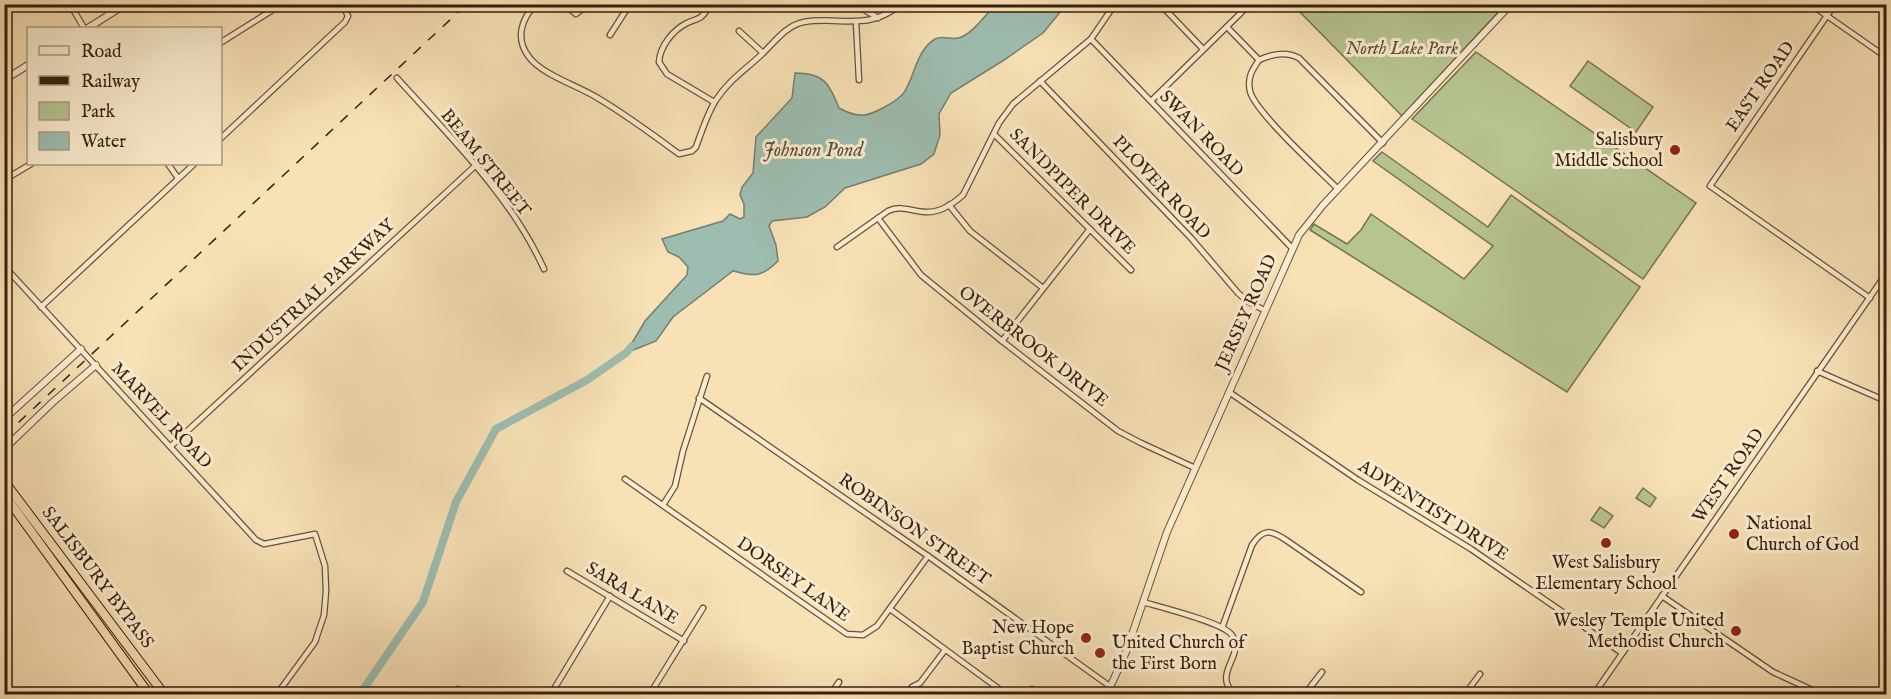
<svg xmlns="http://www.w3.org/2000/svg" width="1891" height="699" font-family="'IM FELL English',serif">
<rect width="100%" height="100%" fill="#f7e1b5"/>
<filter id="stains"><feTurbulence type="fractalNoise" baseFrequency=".00333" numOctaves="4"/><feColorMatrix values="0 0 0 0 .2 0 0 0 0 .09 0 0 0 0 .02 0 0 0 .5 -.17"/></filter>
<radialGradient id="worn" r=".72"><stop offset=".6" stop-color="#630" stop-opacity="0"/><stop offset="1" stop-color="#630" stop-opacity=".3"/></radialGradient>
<g fill="#b6c492" stroke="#767250" stroke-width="1.5">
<polygon points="1293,5 1505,5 1402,116"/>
<polygon points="1476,52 1696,203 1643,279 1412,119"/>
<polygon points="1588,61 1653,107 1636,132 1570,86"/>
<polygon points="1382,152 1488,227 1511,195 1640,287 1567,392 1310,230 1314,224 1347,244 1361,230 1371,214 1464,279 1493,246 1373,161"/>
<polygon points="1643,488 1656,498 1650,507 1636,498"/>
<polygon points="1600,507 1613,516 1604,528 1591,520"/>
</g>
<path fill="#9dbdb0" stroke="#747e70" stroke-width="1.5" d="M995,5H1066L1043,33L1004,60L951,93L939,114L940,135L934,154L921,164L845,188L825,207L807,217L772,221L769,226L776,245L778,261C762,277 755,277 733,271L673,317L656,341L626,353L645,321L687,275L688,267L679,257L668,252L662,239L723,221L730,214L740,219L744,217V204L740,195L742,187L753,173L756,137L792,98L795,73C824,73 829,83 839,108C846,112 854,115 861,115C872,116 900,100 905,91C915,74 917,50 935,39C943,35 950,40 958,38C972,35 985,15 995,5Z"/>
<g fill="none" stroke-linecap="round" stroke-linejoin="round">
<polyline stroke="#9dbdb0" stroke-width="8" points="360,694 423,602 456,502 496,429 587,380 626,353 632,346"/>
<g stroke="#675038" stroke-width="7">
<g id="minor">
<polyline points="70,4 84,28"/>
<path d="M536,4C521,19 515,39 529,57C541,74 578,86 596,97C625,114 652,134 679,154L692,151L696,147C701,133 708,112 716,100C728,81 745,70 761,55C774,43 786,25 804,22C841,16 868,32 901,4"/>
<polyline points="573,4 570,5 570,9 576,14 580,11 580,8 575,4"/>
<path d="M703,4L707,9C703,19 696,19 687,23C673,30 660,46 659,62L667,74L714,102"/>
<polyline points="855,4 878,18"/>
<polyline points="1160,4 1203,49"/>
<polyline points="1810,4 1886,57"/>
<polyline points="1835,4 1710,186 1870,298"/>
<polyline points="856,22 859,80"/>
<polyline points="1227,27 1259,60"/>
<polyline points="739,31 763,53"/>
<polyline points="610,35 630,4"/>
<polyline points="1091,39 1292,248"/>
<polyline points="220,43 282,4"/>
<path d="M1259,60C1252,70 1247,78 1250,91C1254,111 1320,171 1338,189"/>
<path d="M1259,60C1272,54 1286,51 1299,58L1383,143"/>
<path d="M397,78C450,137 511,196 544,269"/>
<polyline points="1040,81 1191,238 1238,293 1247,301 1264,310"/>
<polyline points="1151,101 1250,4"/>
<polyline points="994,134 1131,270"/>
<polyline points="220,139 345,22 348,16 342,4"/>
<polyline points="168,164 178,178"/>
<polyline points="4,180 31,164"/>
<polyline points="949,205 970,231 1043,288"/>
<polyline points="878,218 921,275 1002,341 1118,431 1141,443 1195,468"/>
<path d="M837,247L888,211C901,205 911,211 925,212C939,213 953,204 963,195L999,123L1013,104L1091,39L1115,4"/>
<polyline points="4,266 256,540 264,544 315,534 325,566 326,591 324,615 315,642 277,694"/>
<polyline points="1878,287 1886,290"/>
<polyline points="41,307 194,164"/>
<polyline points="1002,341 1090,229"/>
<polyline points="1817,371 1886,401"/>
<polyline points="1229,392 1358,480 1471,549 1622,653"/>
<polyline points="699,398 928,556 1111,687"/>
<polyline points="171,446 475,166"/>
<polyline points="625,479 847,634 863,635 877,626 928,556"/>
<polyline points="663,505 675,486 683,451 707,376"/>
<polyline points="567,571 684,641"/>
<polyline points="1662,596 1773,672 1821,694"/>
<path d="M1143,602C1160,607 1221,622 1231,634C1248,654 1210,674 1235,694"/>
<polyline points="890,609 1006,694"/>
<path d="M1222,628L1252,545C1263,528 1271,530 1286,540L1361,592"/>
<polyline points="912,687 920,683 945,650"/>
<polyline points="451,694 458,689 472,694"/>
<polyline points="551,694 610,596"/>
<polyline points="650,694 703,608"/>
<polyline points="831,694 839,682"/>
<polyline points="1025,694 1032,689 1040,694"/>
<polyline points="1305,694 1322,672"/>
<polyline points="1465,694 1480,674"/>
<polyline points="1594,694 1886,274"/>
</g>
</g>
<g stroke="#675038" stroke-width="8">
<g id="tertiary">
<polyline points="88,28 126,4"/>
<polyline points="4,80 28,65"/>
<polyline points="4,419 81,349"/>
<polyline points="4,449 53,402 96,365"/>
<polyline points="1107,694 1126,652 1167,532 1299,235 1323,205 1511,4"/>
</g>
</g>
<g stroke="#371f0f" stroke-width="10">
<g id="motorway">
<polyline points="4,481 164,694"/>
<polyline points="4,494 149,694"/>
</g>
</g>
<use href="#minor" stroke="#faeccf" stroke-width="4.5"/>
<use href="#tertiary" stroke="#faeccf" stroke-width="6"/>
<use href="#motorway" stroke="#f7e1b5" stroke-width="8"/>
<polyline stroke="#371f0f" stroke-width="1.5" stroke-dasharray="10 10" stroke-linecap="butt" points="4,436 467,4"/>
</g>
<g fill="#8f2418" stroke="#faeccf" stroke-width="2">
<circle cx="1675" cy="150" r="6"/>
<circle cx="1734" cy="534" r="6"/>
<circle cx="1606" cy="543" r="6"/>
<circle cx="1736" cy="631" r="6"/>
<circle cx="1086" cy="638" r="6"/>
<circle cx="1100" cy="653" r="6"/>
</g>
<g text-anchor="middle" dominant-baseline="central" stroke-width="6" stroke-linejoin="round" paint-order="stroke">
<g font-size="18" font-style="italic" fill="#5d5136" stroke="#faeccf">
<text x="1402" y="49">North Lake Park</text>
</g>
<g font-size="18" fill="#371f0f" stroke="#faeccf">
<text transform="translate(1761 87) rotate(-55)">EAST ROAD</text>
<text transform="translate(1201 134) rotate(46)">SWAN ROAD</text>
<text transform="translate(485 163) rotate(51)">BEAM STREET</text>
<text transform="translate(1161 188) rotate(47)">PLOVER ROAD</text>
<text transform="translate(1072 192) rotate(45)">SANDPIPER DRIVE</text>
<text transform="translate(314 296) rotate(-43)">INDUSTRIAL PARKWAY</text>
<text transform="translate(1247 313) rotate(-66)">JERSEY ROAD</text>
<text transform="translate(1033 347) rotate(38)">OVERBROOK DRIVE</text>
<text transform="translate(161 416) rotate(47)">MARVEL ROAD</text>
<text transform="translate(1729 476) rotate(-55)">WEST ROAD</text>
<text transform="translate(1433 511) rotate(32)">ADVENTIST DRIVE</text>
<text transform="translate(914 530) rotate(35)">ROBINSON STREET</text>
<text transform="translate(97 578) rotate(53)">SALISBURY BYPASS</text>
<text transform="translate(793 580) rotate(35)">DORSEY LANE</text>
<text transform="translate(632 594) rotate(31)">SARA LANE</text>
</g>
<g font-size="18" fill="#371f0f" stroke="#faeccf" text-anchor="end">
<text x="1663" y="140">Salisbury<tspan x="1663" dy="21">Middle School</tspan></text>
<text x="1746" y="524" text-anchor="start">National<tspan x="1746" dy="21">Church of God</tspan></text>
<text x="1606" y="563" text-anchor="middle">West Salisbury<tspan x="1606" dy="21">Elementary School</tspan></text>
<text x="1724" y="621">Wesley Temple United<tspan x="1724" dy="21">Methodist Church</tspan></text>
<text x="1074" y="628">New Hope<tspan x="1074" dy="21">Baptist Church</tspan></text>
<text x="1112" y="643" text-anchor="start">United Church of<tspan x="1112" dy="21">the First Born</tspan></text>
</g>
<g font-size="20" font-style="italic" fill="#564e3f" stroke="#faeccf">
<text x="813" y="150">Johnson Pond</text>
</g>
</g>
<rect width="1891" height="699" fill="none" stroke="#f7e1b5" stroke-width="24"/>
<rect x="6" y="6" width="1879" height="687" fill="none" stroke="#371f0f" stroke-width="3"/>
<rect x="12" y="12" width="1867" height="675" fill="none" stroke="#371f0f" stroke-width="1.5"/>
<rect x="27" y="27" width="195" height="138" fill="#faeccf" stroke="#ac9a82" stroke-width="1.5"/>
<rect x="39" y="46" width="30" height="9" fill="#faeccf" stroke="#ac9a82" stroke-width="1.5"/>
<text x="81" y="57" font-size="18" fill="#371f0f">Road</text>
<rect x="39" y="76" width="30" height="9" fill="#371f0f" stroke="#ac9a82" stroke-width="1.5"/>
<text x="81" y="87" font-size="18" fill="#371f0f">Railway</text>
<rect x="39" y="102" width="30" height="18" fill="#b6c492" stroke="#ac9a82" stroke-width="1.5"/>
<text x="81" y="117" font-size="18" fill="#371f0f">Park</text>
<rect x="39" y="132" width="30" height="18" fill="#9dbdb0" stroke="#ac9a82" stroke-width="1.5"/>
<text x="81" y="147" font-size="18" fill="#371f0f">Water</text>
<rect width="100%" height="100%" filter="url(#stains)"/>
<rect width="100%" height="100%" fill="url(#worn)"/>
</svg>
